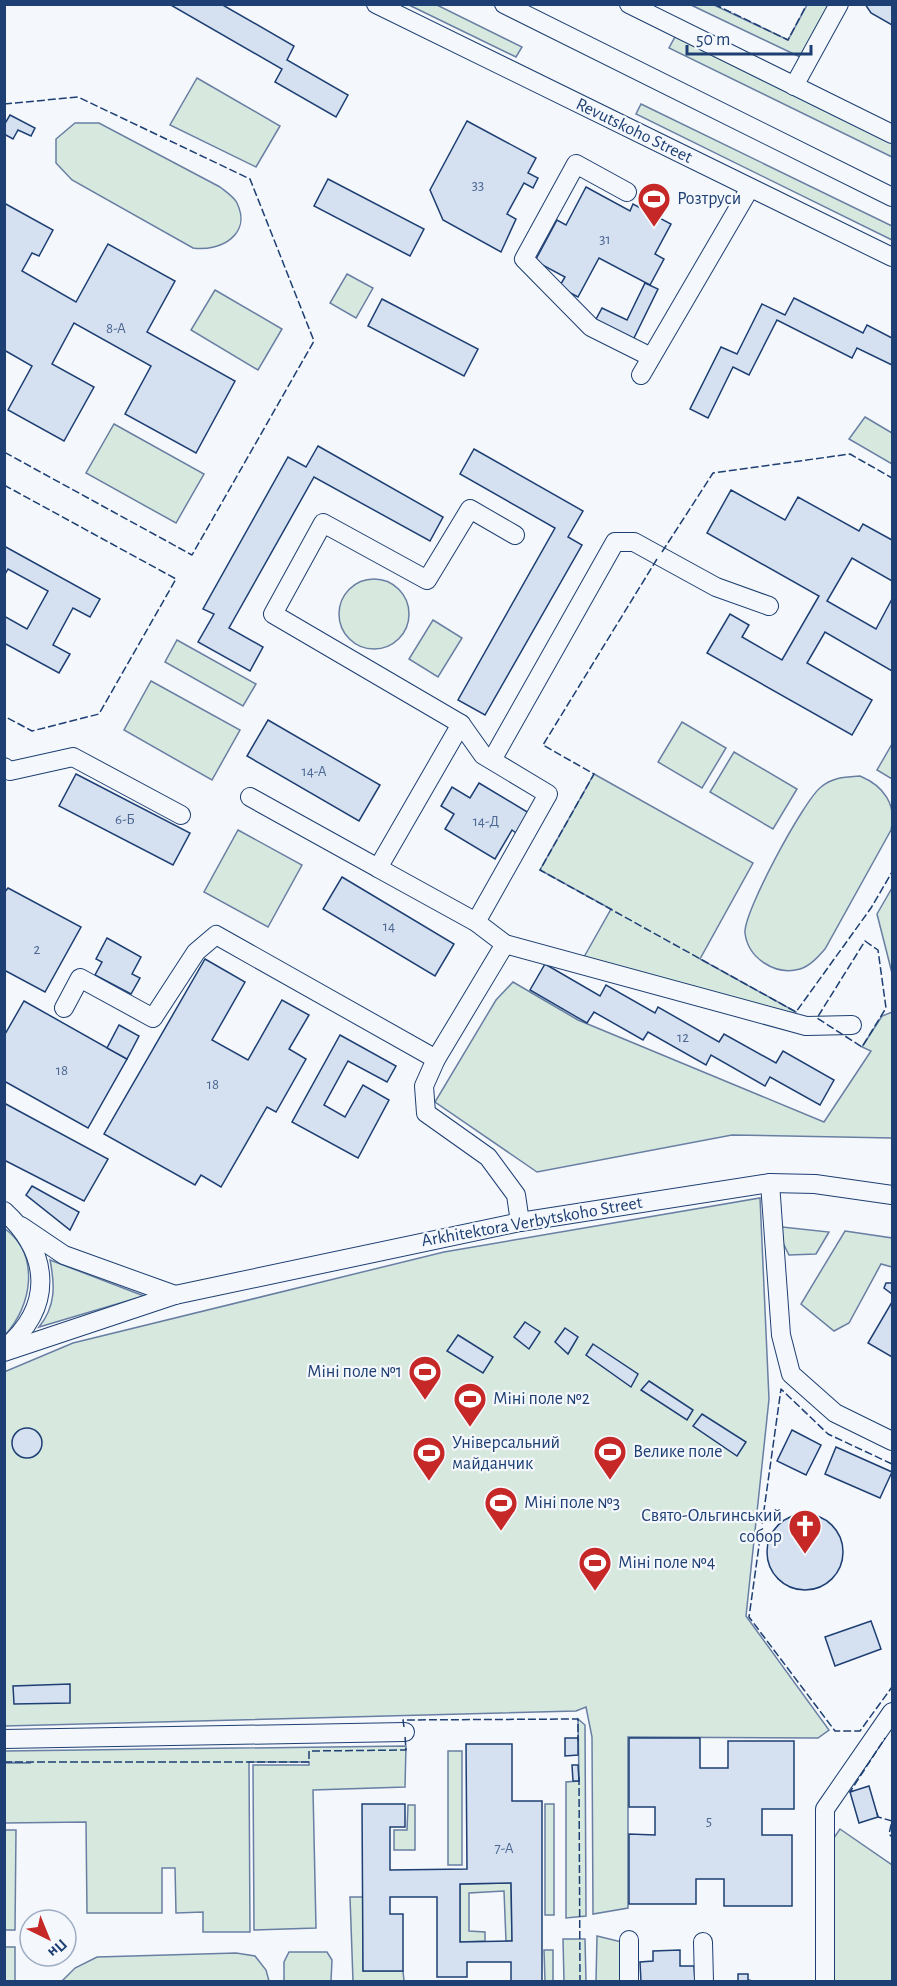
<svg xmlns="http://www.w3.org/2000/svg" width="897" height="1986" font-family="'Alegreya Sans',sans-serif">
<rect width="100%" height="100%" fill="#f4f7fb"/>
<g fill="#d7e8df" stroke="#687fa3" stroke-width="1.5">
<polygon points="409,5 437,5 522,47 516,57"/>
<polygon points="691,5 714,5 788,40 807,5 829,5 800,57"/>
<polygon points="676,35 892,142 892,157 669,48"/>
<polygon points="197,78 280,126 256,167 170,125"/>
<polygon points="641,104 892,226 892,240 636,114"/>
<path d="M75,123H99L220,187C225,191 234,197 237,203C252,234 221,252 193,248L72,180L56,163V139Z"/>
<polygon points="347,274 373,288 356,318 330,303"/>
<polygon points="215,290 282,329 258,370 191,330"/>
<polygon points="865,417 892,433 892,464 849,439"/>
<polygon points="114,424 204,474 176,523 86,473"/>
<circle cx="374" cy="614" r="35"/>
<polygon points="433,620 462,638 438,677 409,659"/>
<polygon points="177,640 256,684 243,706 165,662"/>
<polygon points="151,681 240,730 212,780 124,730"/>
<polygon points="682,722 726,748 702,788 658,762"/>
<polygon points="892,744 892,779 877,770"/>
<polygon points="734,752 797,789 773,829 710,792"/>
<polygon points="594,774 753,863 700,959 796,1012 790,1021 584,957 611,909 540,870"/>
<path d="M860,776C884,786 897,805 891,830L825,949C818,957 810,966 800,969C775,976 748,958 745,933C743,913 804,800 821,787C833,777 845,777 860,776Z"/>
<polygon points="238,830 302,865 268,927 204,892"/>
<polygon points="892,888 892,973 877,914"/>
<polygon points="513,982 578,1020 824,1122 871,1051 862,1047 882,1016 892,1012 892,1138 732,1135 537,1172 435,1102 496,1000"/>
<polygon points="760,1198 769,1399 746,1616 829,1730 818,1738 628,1737 628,1908 593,1914 592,1737 586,1707 576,1711 5,1726 4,1372 73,1343 444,1252"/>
<polygon points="782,1227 829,1232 816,1254 789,1255 782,1241"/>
<path d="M4,1228C41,1255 32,1306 5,1335Z"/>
<polygon points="845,1231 892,1238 892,1267 881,1264 849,1323 834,1331 801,1304"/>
<path d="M50,1260L144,1296L39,1327C56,1306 55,1285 50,1260Z"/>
<polygon points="578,1719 585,1725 586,1916 566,1918 566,1782 579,1781"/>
<polygon points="406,1746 405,1787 313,1790 316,1928 254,1930 253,1765 309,1765 309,1762 249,1762 250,1932 203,1932 203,1912 176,1913 175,1868 162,1868 162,1913 87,1913 86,1822 5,1823 5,1763 31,1763 5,1762 5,1751"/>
<rect x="448" y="1751" width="14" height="114"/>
<rect x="545" y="1804" width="9" height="111"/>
<polygon points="408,1805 415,1805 415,1850 394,1850 394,1830 407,1830"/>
<polygon points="840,1829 892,1865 892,1981 831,1981 829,1845"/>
<polygon points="5,1830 16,1830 15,1930 5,1930"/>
<polygon points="511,1883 512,1941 506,1941 504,1891 469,1893 469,1931 485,1932 485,1941 460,1942 460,1884"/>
<polygon points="350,1897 363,1897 363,1971 403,1971 404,1981 353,1981"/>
<polygon points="597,1936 626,1943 626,1981 596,1982"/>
<polygon points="563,1939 585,1939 586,1981 564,1981"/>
<rect x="5" y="1947" width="10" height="34"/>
<polygon points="544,1950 553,1950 553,1981 545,1981"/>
<polygon points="289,1952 327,1952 332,1960 331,1981 284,1981 284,1962"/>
<polygon points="236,1953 255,1956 266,1970 269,1981 62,1981 75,1968 97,1957"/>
</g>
<g fill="#d5e0f0" stroke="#1d3f73" stroke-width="1.5" fill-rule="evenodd">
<polygon points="169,4 221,4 294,46 287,60 348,95 336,117 275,82 282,69"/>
<polygon points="865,4 892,4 892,25 871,13"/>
<polygon points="10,115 35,128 31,136 18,130 13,139 4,134 4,125"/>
<polygon points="467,121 536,158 528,173 538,178 533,188 524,183 507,214 516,219 501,252 443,220 430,190"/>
<polygon points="328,179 424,229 410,256 314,206"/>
<polygon points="586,187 630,211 633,204 671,224 655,254 664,259 650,285 599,258 578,297 559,287 565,277 535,261 557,220 566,225"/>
<polygon points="4,203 53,230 39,256 32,253 22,271 76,302 108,244 175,281 147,332 235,381 196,453 125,414 151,366 74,323 52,364 94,387 64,441 8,410 32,366 4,350"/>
<polygon points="645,283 658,289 632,342 594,323 602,308 627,320"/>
<polygon points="794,298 863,333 867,325 892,338 892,365 857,348 852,358 777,320 749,375 733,367 708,418 690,409 721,347 737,354 762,304 785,315"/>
<polygon points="382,299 478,349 464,376 368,326"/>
<polygon points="318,446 443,517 430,541 314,477 229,628 263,647 250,671 198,642 214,614 203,609 288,457 306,467"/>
<polygon points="474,449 583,511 568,537 582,545 485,715 458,700 555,528 460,474"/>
<polygon points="731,490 785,520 798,497 859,531 863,524 892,540 892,581 852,558 827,601 876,629 892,599 892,671 825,632 807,663 872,700 852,735 707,653 730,614 749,625 742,637 782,660 819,596 707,533"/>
<polygon points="4,546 100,599 90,617 73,608 53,645 70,654 59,673 4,643 4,616 27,629 48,591 8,569 4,576"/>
<polygon points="268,720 380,785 359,821 247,756"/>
<polygon points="76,774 190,833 173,865 59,806"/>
<polygon points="479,783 529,813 516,833 512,830 495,859 445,829 454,814 441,806 452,787 470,798"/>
<polygon points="342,877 454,944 435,976 323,909"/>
<polygon points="8,888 81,927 45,992 4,970 4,893"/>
<polygon points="107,938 141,957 132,974 140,978 131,994 95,975 102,962 96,959"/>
<polygon points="205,959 245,982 212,1040 248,1060 282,1000 309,1015 289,1049 306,1059 276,1112 267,1107 221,1187 201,1175 195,1185 104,1134"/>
<polygon points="545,964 600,996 606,985 655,1013 658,1007 719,1042 724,1034 776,1063 783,1051 834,1080 820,1105 770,1077 765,1086 711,1055 706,1065 648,1032 643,1040 594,1012 587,1023 530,990"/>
<polygon points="24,1001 127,1059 88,1128 4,1081 4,1036"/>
<polygon points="119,1025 139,1036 127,1059 107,1048"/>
<polygon points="340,1035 396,1066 387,1082 348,1061 324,1105 345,1117 363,1085 389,1100 358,1158 292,1122"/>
<polygon points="4,1103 108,1159 84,1201 4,1160"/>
<polygon points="32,1186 79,1212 70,1230 26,1195"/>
<polygon points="886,1283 892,1283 892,1294 884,1288"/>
<polygon points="892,1302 892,1357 868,1343"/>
<polygon points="525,1322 540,1332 529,1349 514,1337"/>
<polygon points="565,1328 578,1337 568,1354 555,1342"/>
<polygon points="458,1335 493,1357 483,1373 447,1351"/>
<polygon points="593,1344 638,1374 631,1387 586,1355"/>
<polygon points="649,1381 693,1410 687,1420 641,1390"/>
<polygon points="702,1414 746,1442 737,1456 693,1426"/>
<circle cx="27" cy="1443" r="15"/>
<polygon points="792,1430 821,1445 806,1475 777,1461"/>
<polygon points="836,1447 892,1472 880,1498 825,1474"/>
<circle cx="805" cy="1552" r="38"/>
<polygon points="871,1621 881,1649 835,1666 825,1637"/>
<polygon points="70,1684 70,1703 14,1704 13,1686"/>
<polygon points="565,1738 578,1738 578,1755 565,1756"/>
<polygon points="629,1738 700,1738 700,1768 728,1768 728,1741 794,1741 794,1809 762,1809 762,1835 792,1835 792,1906 724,1906 724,1879 696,1879 696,1904 629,1904 629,1834 655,1835 655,1807 629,1807"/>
<path d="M466,1744H512V1801H542V1982H511V1962H467V1977H437V1897H390V1914H403V1971H363L362,1804H405V1827H390V1870L467,1869ZM511,1883L512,1941L460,1942V1884Z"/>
<polygon points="572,1765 578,1765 579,1781 573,1781"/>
<polygon points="869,1786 878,1817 859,1823 850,1792"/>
<polygon points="680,1950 680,1966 694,1966 695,1982 641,1982 640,1962 653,1961 653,1951"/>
<polygon points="738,1974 748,1974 748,1980 758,1982 731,1982 738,1981"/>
</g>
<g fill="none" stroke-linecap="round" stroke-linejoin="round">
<g stroke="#1d3f73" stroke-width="20">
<g id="minor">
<polyline points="376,4 892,257"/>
<polyline points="504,4 892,197"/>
<polyline points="629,4 892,134"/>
<polyline points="794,86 839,4"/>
<polyline points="627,192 576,164 524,259 591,327 651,357"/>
<polyline points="641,375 750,188"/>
<polyline points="461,724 378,868 476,922 505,944 806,1026 852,1025"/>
<polyline points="492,760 615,542 634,542 716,587 769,606"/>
<polyline points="4,767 10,771 73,757 181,815"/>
<polyline points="250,797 378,868"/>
<polyline points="476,922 548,794 483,755 461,724 273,614 323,523 427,580 470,509 515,535"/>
<polyline points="505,944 436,1059 424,1086 426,1113 488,1157 516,1195 520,1222"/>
<polyline points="64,1008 80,978 153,1018 196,952 216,935 436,1059"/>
<polyline points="770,1183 781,1335 791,1374 835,1413 892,1441"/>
<path d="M4,1211C51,1254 54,1307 4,1349"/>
<polyline points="21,1226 64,1255 175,1295"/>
<polyline points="4,1352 175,1295 520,1222 770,1183 815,1184 892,1195"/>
<polyline points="4,1739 405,1732"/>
<polyline points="629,1940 629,1982"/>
<polyline points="703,1942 704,1982"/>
<polyline points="825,1982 825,1809 892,1712"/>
</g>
</g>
<use href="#minor" stroke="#f4f7fb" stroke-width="18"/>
<g stroke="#1d3f73" stroke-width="1.5" stroke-dasharray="8 3" stroke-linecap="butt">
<polyline points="714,4 788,40 807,4"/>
<polyline points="4,104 78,97 250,179 314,341 192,555 4,452"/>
<polyline points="4,485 176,579 99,714 32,731 4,716"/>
<polyline points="662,552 713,473 850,454 892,478"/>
<polyline points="657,559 543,745 594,774 540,870 796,1012 871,908 892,872"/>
<polygon points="865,941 878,950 886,1008 862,1047 817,1018"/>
<polyline points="892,1464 828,1434 781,1389 749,1617 835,1731 860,1731 892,1687"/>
<polyline points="404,1727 403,1720 578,1719 578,1741"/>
<polyline points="4,1762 309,1762 309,1751 406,1750 405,1736"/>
<polyline points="579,1777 580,1982"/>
<polyline points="853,1791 850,1792 885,1738"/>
<polyline points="877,1813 878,1817 892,1821 889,1834 892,1837"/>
</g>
</g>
<defs>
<g id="stadium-pin" transform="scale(1.725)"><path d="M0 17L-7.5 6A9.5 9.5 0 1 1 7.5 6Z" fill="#c62828" stroke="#f4f7fb"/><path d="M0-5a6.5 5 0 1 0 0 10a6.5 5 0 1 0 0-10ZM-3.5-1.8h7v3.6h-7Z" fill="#fff"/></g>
<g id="church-pin" transform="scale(1.725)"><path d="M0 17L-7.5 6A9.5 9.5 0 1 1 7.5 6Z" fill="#c62828" stroke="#f4f7fb"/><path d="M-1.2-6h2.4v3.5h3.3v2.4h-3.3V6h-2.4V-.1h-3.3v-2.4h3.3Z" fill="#fff"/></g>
</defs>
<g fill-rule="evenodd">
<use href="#stadium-pin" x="654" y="199"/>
<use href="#stadium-pin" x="425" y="1372"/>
<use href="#stadium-pin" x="470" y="1399"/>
<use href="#stadium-pin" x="610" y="1452"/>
<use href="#stadium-pin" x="429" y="1453"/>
<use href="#stadium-pin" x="501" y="1503"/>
<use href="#church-pin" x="805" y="1526"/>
<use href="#stadium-pin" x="595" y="1563"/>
</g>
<g text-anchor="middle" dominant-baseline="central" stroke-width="4.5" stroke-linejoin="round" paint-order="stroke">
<g font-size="15" fill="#4b6792">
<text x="478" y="185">33</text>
<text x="605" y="239">31</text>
<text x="116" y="328">8-А</text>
<text x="314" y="771">14-А</text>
<text x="125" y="819">6-Б</text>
<text x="486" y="821">14-Д</text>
<text x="389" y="926">14</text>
<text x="37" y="949">2</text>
<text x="683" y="1037">12</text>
<text x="62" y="1070">18</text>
<text x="213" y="1084">18</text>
<text x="709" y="1821">5</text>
<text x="504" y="1848">7-А</text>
</g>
<g font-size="18" fill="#1d3f73" stroke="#f4f7fb">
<text transform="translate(634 131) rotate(26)">Revutskoho Street</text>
<text transform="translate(532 1222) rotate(-10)">Arkhitektora Verbytskoho Street</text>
</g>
<g font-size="18" fill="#1d3f73" stroke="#f4f7fb" text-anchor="start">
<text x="677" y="199">Розтруси</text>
<text x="402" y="1372" text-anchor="end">Міні поле №1</text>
<text x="493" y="1399">Міні поле №2</text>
<text x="452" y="1443">Універсальний<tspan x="452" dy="21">майданчик</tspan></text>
<text x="633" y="1452">Велике поле</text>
<text x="524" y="1503">Міні поле №3</text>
<text x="782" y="1516" text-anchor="end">Свято-Ольгинський<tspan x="782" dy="21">собор</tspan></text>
<text x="618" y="1563">Міні поле №4</text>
</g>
</g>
<rect width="897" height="1986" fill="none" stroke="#1d3f73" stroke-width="12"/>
<g transform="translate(48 1938) rotate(137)"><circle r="28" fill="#f4f7fb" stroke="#9eadc5" stroke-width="1.5"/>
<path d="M0-4.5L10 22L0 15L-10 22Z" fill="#c62828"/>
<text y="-9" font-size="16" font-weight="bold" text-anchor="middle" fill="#1d3f73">Пн</text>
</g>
<path d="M687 45v9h124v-9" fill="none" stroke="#1d3f73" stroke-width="3"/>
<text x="696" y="45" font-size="18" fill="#1d3f73" stroke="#f4f7fb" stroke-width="4.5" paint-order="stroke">50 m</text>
</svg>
